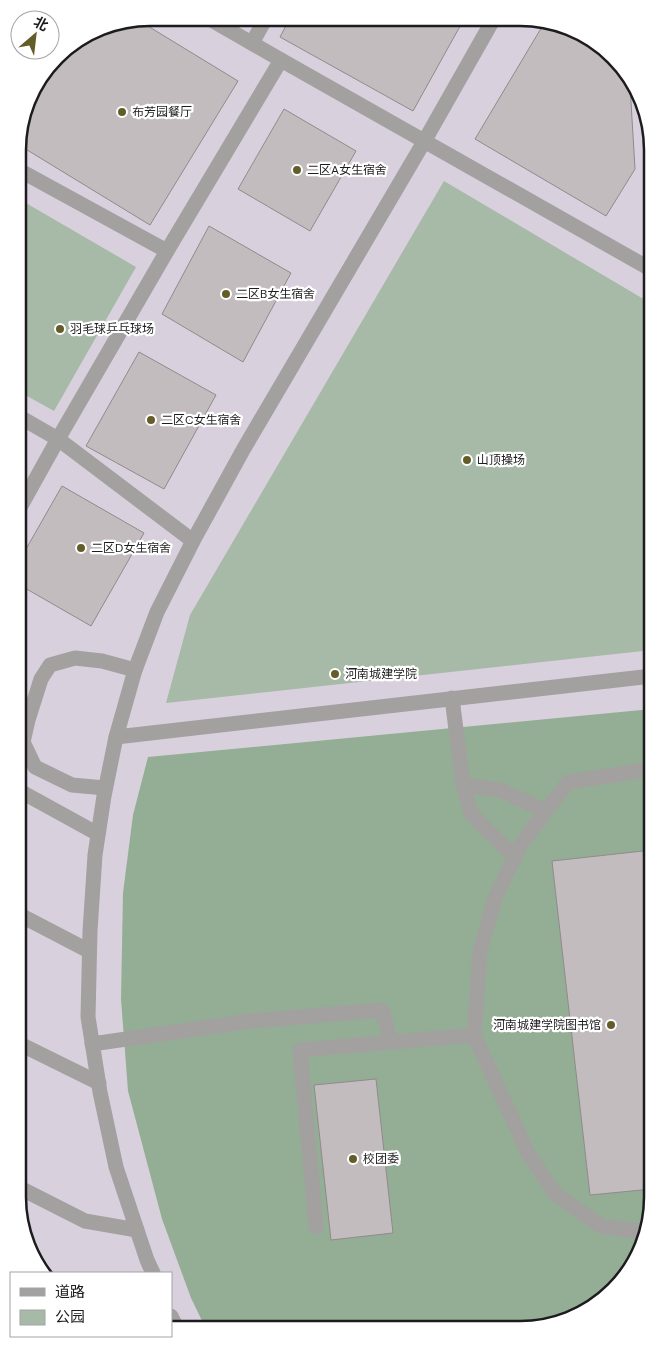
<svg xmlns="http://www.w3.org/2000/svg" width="670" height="1347" font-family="'DM Sans','Noto Sans SC',sans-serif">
<rect width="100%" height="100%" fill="#e3e0e6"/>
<polygon fill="#d8d1dd" points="150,18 546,20 607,50 646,108 652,150 652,1206 625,1278 562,1323 520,1329 171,1328 171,1273 47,1273 24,1239 18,1197 19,133 31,91 62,51 99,27"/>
<g fill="#a7b9a7">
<polygon points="444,181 652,304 652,650 166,703 190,615"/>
<polygon points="19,199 136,267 54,411 18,391"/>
</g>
<polygon fill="#93ae94" points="652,709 652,1206 625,1278 562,1323 520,1329 206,1329 191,1298 162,1219 128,1091 121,999 123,893 133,815 148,757"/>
<g fill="#c3bcbf" stroke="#908a8c">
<polygon points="290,18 464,19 413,111 280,37"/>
<polygon points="138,20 238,81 150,225 19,145 19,133 31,91 62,51 99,27"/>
<polygon points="546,20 607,50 630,85 635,169 606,216 475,139"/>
<polygon points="284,109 356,151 310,231 238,189"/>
<polygon points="209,226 291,273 243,362 162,314"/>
<polygon points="139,352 216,395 164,489 86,446"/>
<polygon points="62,486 144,533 91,626 18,584 18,563"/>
<polygon points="652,850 652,1189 590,1195 552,861"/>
<polygon points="376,1079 393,1233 331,1240 314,1085"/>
</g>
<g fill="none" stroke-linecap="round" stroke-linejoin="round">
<g stroke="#a3a0a0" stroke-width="15">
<polyline points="208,18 281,60 652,270"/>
<polyline points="252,43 266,18"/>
<polyline points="19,170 167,251"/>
<polyline points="18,511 58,439 18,416"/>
<polyline points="193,541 58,439 167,251 281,60"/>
<polyline points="452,698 463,785 500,790 546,811"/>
<polyline points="116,737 652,676"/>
<polyline points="463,785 472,815 515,857"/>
<polyline points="105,788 72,785 35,767 23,742 28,720 41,679 50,665 75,658 102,661 135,670"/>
<polyline points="18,790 98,834"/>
<polyline points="18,914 89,951"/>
<polyline points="18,1043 99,1083"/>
<polyline points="92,1044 250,1021 382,1010 391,1042"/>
<polyline points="18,1187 85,1221 137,1230"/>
<polyline points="316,1227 300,1050 474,1035"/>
<polyline points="643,1230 637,1231 601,1226 555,1194 528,1153 474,1035 480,951 495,898 521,844 568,782 652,769"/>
<polyline points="153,1273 147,1260 116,1167 100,1092 88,1017 90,931 95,855 104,796 116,737 135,670 157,612 193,541 243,450 425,140 493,20"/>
<polyline points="171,1316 177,1328"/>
</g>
</g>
<g fill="#645c29" stroke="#fff" stroke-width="2">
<circle cx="122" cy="112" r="5"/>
<circle cx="297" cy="170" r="5"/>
<circle cx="226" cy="294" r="5"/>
<circle cx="60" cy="329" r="5"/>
<circle cx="151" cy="420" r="5"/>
<circle cx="467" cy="460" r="5"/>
<circle cx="81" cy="548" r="5"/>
<circle cx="335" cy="674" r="5"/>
<circle cx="611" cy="1025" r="5"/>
<circle cx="353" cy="1159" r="5"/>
</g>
<g text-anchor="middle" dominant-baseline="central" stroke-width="4.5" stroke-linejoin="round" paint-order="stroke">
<g font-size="12" fill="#1c1b1d" stroke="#fff" text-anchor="start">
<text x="132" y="112">布芳园餐厅</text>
<text x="307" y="170">二区A女生宿舍</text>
<text x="236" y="294">二区B女生宿舍</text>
<text x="70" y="329">羽毛球乒乓球场</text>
<text x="161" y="420">二区C女生宿舍</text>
<text x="477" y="460">山顶操场</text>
<text x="91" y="548">二区D女生宿舍</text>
<text x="345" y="674">河南城建学院</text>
<text x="601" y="1025" text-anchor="end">河南城建学院图书馆</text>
<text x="363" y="1159">校团委</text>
</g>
</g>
<path d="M0 0H670V1347H0ZM150 26H520A124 124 0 0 1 644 150V1197A124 124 0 0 1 520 1321H150A124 124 0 0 1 26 1197V150A124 124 0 0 1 150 26Z" fill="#fff" fill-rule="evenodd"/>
<path fill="none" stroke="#1c1b1d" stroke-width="2.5" d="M150 26H520A124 124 0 0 1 644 150V1197A124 124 0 0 1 520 1321H150A124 124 0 0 1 26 1197V150A124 124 0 0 1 150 26Z"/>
<rect x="10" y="1272" width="162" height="65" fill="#ffffff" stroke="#a4a4a5"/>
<rect x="20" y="1288" width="25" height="8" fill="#a3a0a0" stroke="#a4a4a5"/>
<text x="55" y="1297" font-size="15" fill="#1c1b1d">道路</text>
<rect x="20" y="1310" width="25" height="15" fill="#a7b9a7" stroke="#a4a4a5"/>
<text x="55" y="1322" font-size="15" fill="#1c1b1d">公园</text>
<g transform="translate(35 35) rotate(28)"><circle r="24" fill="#ffffff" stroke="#a4a4a5"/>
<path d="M0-4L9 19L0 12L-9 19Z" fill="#645c29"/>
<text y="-8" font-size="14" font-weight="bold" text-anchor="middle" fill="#1c1b1d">北</text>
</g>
</svg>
